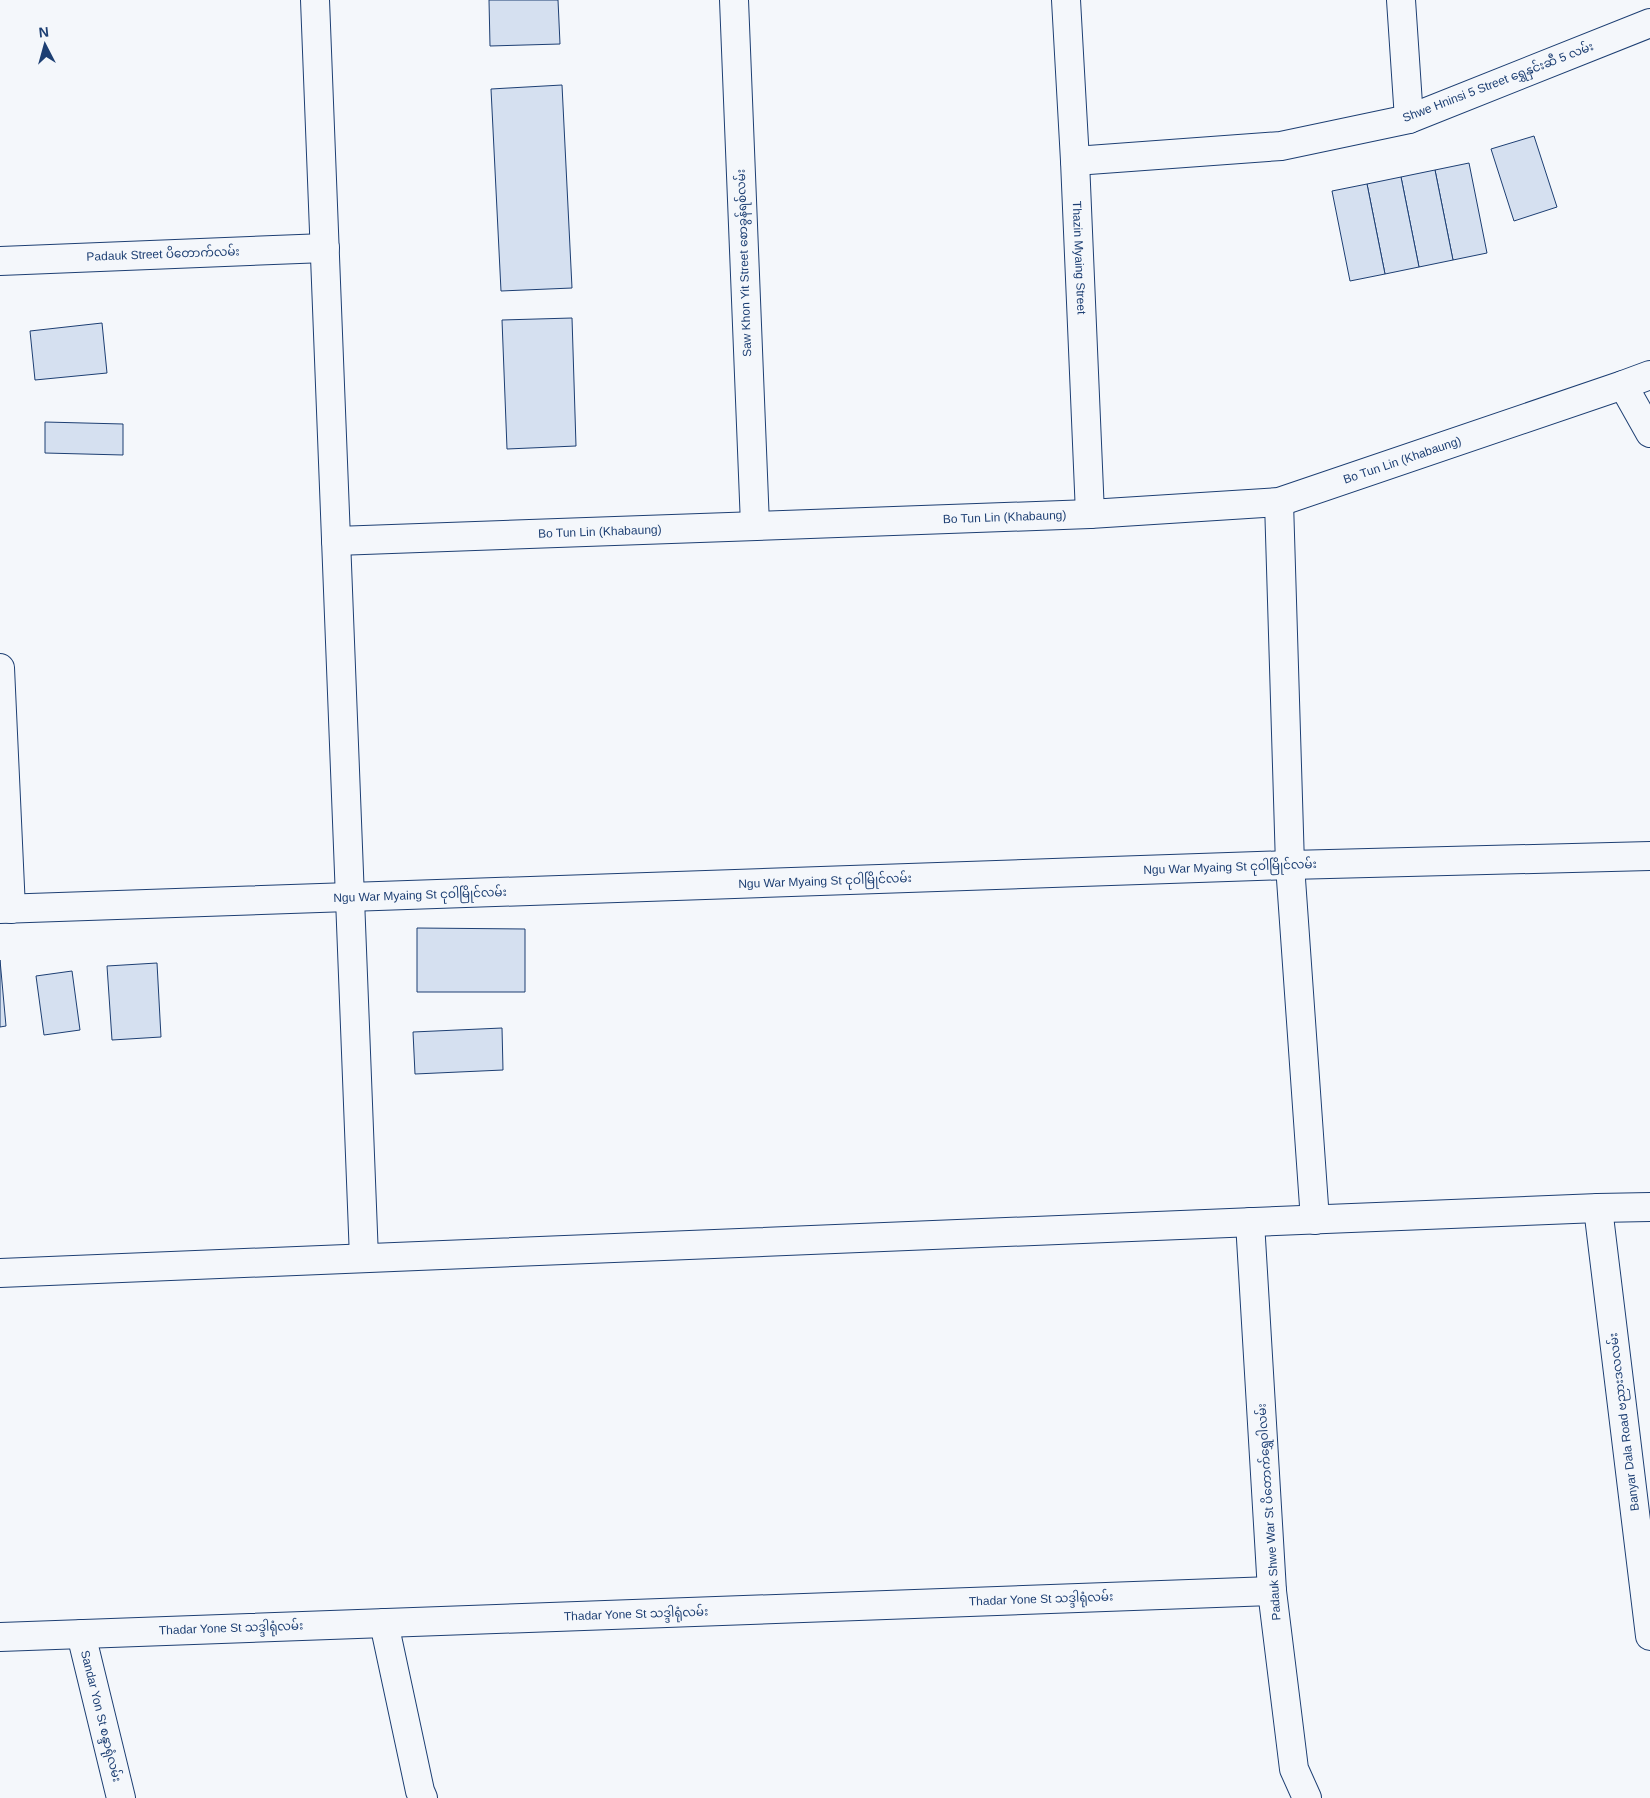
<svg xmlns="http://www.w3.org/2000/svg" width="1650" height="1798" font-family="Arial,'Noto Sans Myanmar',sans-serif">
<rect width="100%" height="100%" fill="#f4f7fb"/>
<g fill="#d5e0f0" stroke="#1d3f73">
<polygon points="489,0 558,0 560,44 490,46"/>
<polygon points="562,85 572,288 501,291 491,89"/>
<polygon points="1534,136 1557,207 1514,221 1491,149"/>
<polygon points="1469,163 1487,253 1453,260 1435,170"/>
<polygon points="1435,170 1453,260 1419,267 1401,177"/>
<polygon points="1401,177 1419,267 1385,274 1367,184"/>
<polygon points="1367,184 1385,274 1350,281 1332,191"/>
<polygon points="572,318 576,446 507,449 502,320"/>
<polygon points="102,323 107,373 35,380 30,331"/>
<polygon points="45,422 123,424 123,455 45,453"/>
<polygon points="417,928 525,929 525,992 417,992"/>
<polygon points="0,960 6,1026 0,1027"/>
<polygon points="157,963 161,1037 112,1040 107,966"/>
<polygon points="72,971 80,1030 44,1035 36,976"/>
<polygon points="502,1028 503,1070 415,1074 413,1032"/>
</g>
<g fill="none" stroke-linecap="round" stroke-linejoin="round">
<g stroke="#1d3f73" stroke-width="30">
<g id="minor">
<polyline points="315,0 364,1258"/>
<polyline points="734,0 755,525"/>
<path id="s1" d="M1066,0L1075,161L1090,514"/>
<polyline points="1401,0 1409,119"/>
<polyline points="1075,161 1281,146 1409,119 1650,23"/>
<polyline points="0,261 325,248"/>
<polyline points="1623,385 1650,433"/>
<polyline points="1279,502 1290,865 1315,1220"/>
<path id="s2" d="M336,541L1090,514L1279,502L1623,385L1650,375"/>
<polyline points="0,668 11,909"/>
<polyline points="0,909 1290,865 1650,856"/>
<polyline points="1598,1208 1650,1636"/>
<polyline points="1250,1222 1272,1591 1294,1769 1307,1798"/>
<polyline points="384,1623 420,1791 423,1798"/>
<polyline points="81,1634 121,1798"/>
<polyline points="0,1637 1272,1591"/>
</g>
</g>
<g stroke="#1d3f73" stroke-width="30">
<polyline id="tertiary" points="0,1273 1598,1208 1650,1207"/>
</g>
<use href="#minor" stroke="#f4f7fb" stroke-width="28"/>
<use href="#tertiary" stroke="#f4f7fb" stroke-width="28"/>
</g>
<g text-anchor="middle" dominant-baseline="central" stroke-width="4" stroke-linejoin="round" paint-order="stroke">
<g font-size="12" fill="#1d3f73" stroke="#f4f7fb">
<text transform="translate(1498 82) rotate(-21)">Shwe Hninsi 5 Street ရွှေနှင်းဆီ 5 လမ်း</text>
<text transform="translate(163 254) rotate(-2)">Padauk Street ပိတောက်လမ်း</text>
<text stroke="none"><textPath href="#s1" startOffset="258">Thazin Myaing Street</textPath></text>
<text transform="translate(744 263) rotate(-92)">Saw Khon Yit Street စောခွန်ရစ်လမ်း</text>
<text stroke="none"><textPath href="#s2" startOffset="1074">Bo Tun Lin (Khabaung)</textPath></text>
<text stroke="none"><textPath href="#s2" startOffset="669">Bo Tun Lin (Khabaung)</textPath></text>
<text stroke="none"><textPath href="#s2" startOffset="264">Bo Tun Lin (Khabaung)</textPath></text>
<text transform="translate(1230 867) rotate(-2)">Ngu War Myaing St ငုဝါမြိုင်လမ်း</text>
<text transform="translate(825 881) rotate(-2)">Ngu War Myaing St ငုဝါမြိုင်လမ်း</text>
<text transform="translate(420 895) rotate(-2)">Ngu War Myaing St ငုဝါမြိုင်လမ်း</text>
<text transform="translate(1624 1422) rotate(-97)">Banyar Dala Road ဗညားဒလလမ်း</text>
<text transform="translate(1269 1512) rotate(-94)">Padauk Shwe War St ပိတောက်ရွှေဝါလမ်း</text>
<text transform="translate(1041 1599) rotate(-2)">Thadar Yone St သဒ္ဒါရုံလမ်း</text>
<text transform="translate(636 1614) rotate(-2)">Thadar Yone St သဒ္ဒါရုံလမ်း</text>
<text transform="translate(231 1628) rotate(-2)">Thadar Yone St သဒ္ဒါရုံလမ်း</text>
<text transform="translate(101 1716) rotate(76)">Sandar Yon St စန္ဒာရုံလမ်း</text>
</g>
</g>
<g transform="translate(45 45) rotate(354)" stroke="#f4f7fb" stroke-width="4" paint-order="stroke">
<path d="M0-4L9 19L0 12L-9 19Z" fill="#1d3f73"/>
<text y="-8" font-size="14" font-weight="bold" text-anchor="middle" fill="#1d3f73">N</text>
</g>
</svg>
